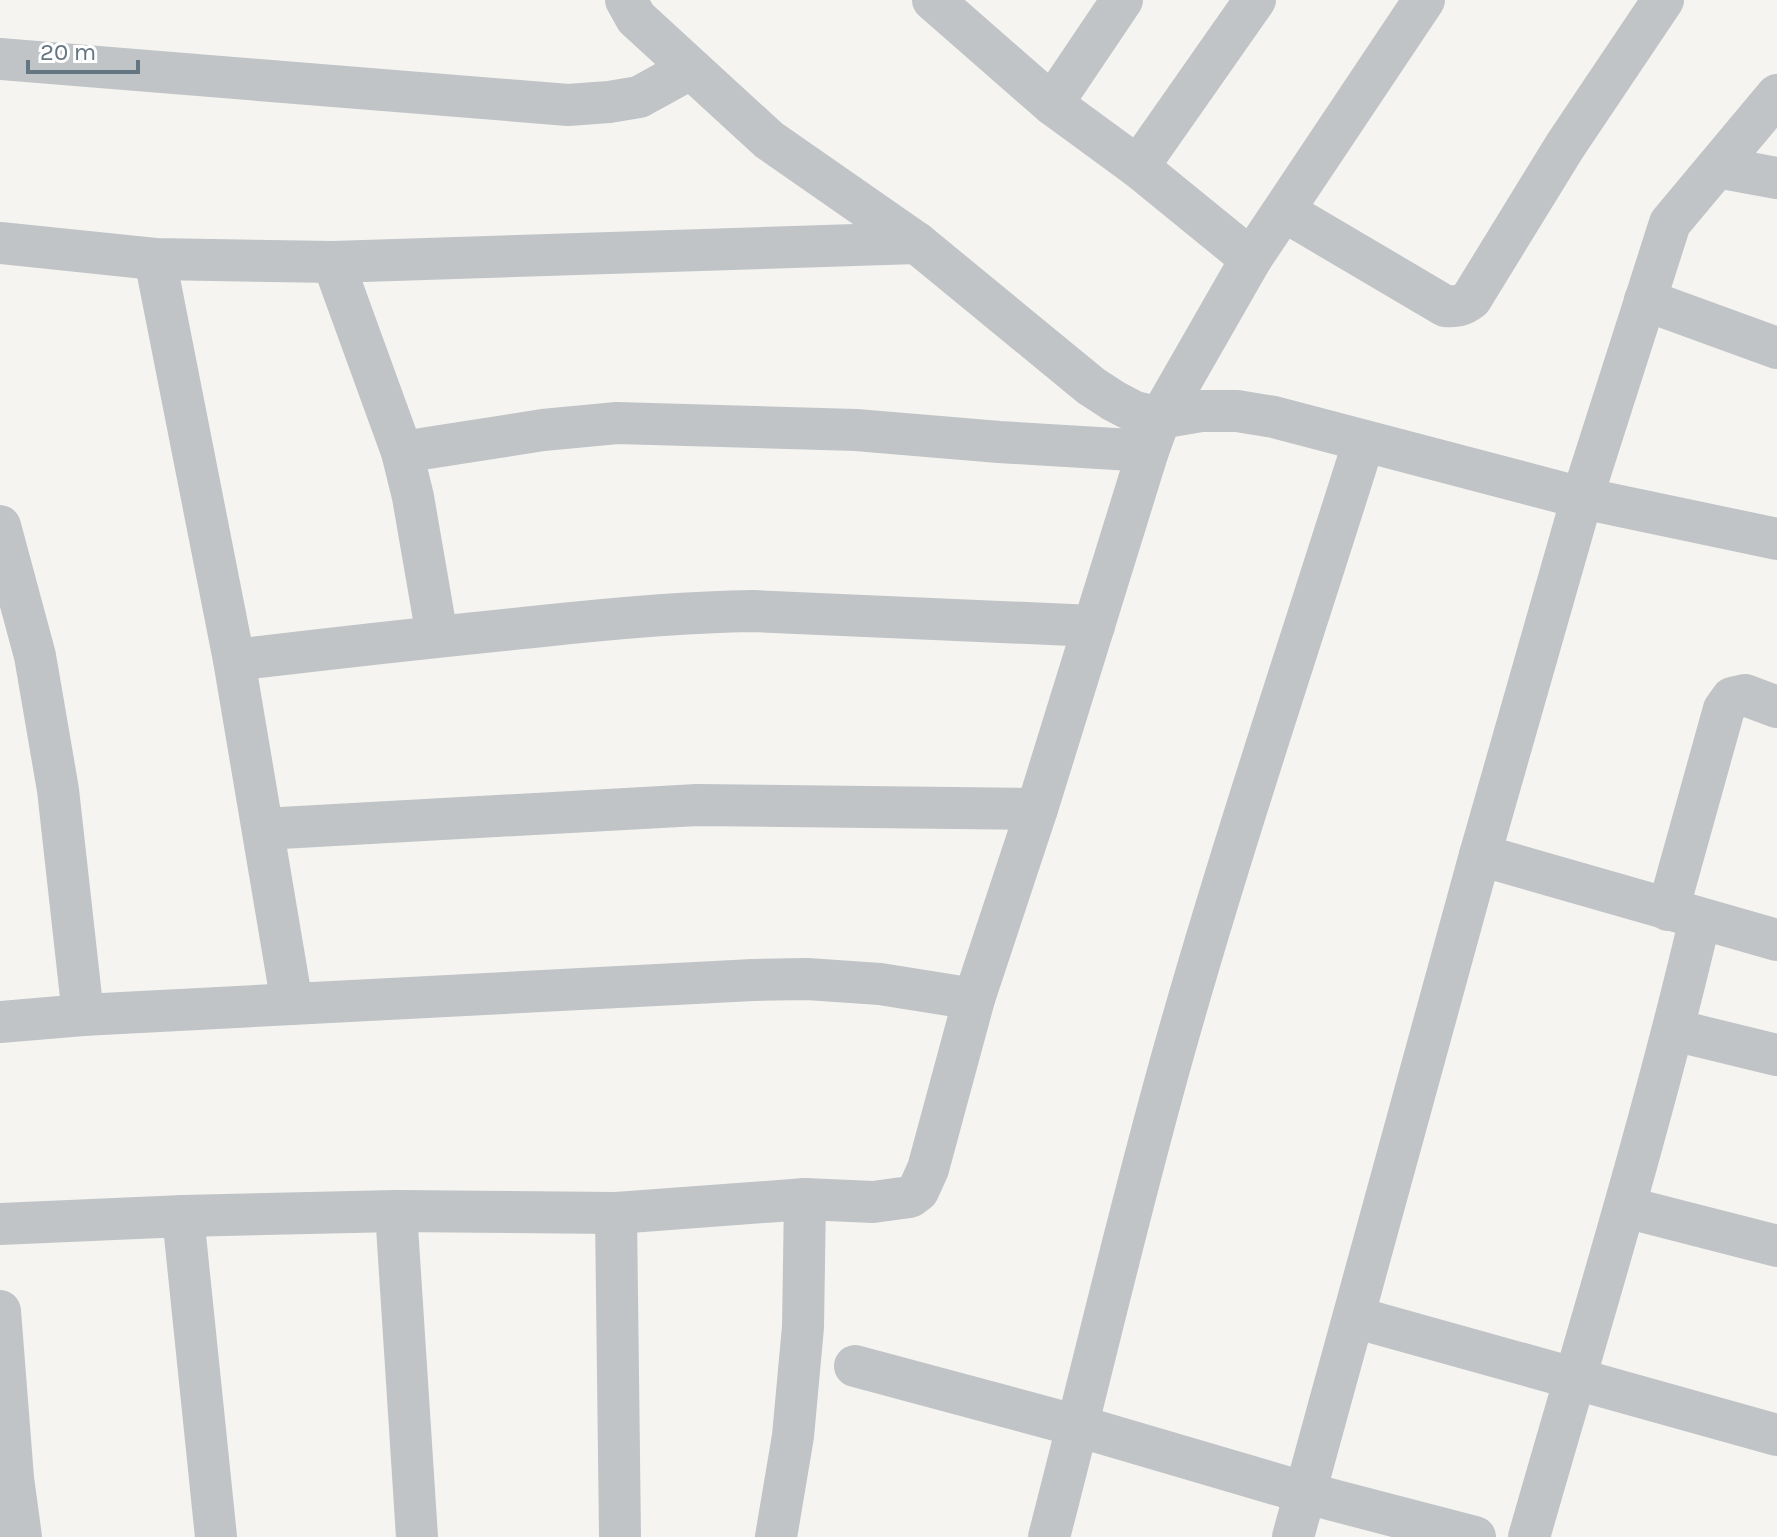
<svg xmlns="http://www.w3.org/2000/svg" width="1777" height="1537" font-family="Karla,sans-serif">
<rect width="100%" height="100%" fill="#f5f4f1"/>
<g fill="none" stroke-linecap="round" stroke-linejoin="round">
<g stroke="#c0c4c7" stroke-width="42">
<polyline points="626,0 636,18 769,140 917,243 1091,386 1114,401 1135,412 1160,418 1201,411 1237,411 1274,417 1582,498 1777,539"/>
<polyline points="933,0 1052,104 1138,167 1251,259"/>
<polyline points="0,59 568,105 609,102 639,97 690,69"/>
<polyline points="1052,104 1122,0"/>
<polyline points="1138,167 1255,0"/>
<polyline points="1717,167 1777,178"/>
<path d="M1284,211L1445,306C1456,307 1462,306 1471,299L1565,146L1663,0"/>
<polyline points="0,243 155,259 333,262 917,243"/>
<polyline points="155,259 234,660 292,1004"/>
<polyline points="333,262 402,452 413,497 437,636"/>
<polyline points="1645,300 1777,348"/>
<polyline points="402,452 543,430 617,423 856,430 999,442 1148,451"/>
<polyline points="0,526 35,656 58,790 83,1015"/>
<path d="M234,660C334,648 433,637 533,627C606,619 679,612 753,611L1094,626"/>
<polyline points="263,829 697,805 1037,809"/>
<polyline points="1480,855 1777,940"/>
<polyline points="1668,910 1724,709 1732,698 1745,695 1777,707"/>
<polyline points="0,1022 83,1015 753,980 807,979 880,984 974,999"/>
<polyline points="1674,1030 1777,1055"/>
<polyline points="1625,1207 1777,1246"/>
<polyline points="396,1211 417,1537"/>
<polyline points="616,1213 620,1537"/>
<polyline points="183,1216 216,1537"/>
<polyline points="0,1224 183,1216 396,1211 616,1213 805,1199 873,1202 910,1197 918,1191 928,1169 974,999 1037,809 1148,451 1160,418 1251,259 1424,0"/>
<polyline points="0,1311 13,1478 21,1537"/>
<polyline points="1354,1317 1777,1435"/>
<polyline points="855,1366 1078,1426 1306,1493 1475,1537"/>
<polyline points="776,1537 793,1436 803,1327 805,1199"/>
<path d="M1049,1537C1092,1372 1130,1205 1177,1040C1234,839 1301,641 1364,441"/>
<polyline points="1293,1537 1480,855 1582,498 1670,223 1777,95"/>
<path d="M1529,1537C1588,1331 1651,1127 1700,919"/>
</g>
</g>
<path d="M28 60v12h110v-12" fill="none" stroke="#647681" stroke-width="4"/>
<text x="40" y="60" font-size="24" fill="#647681" stroke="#ffffff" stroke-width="6" paint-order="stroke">20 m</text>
</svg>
